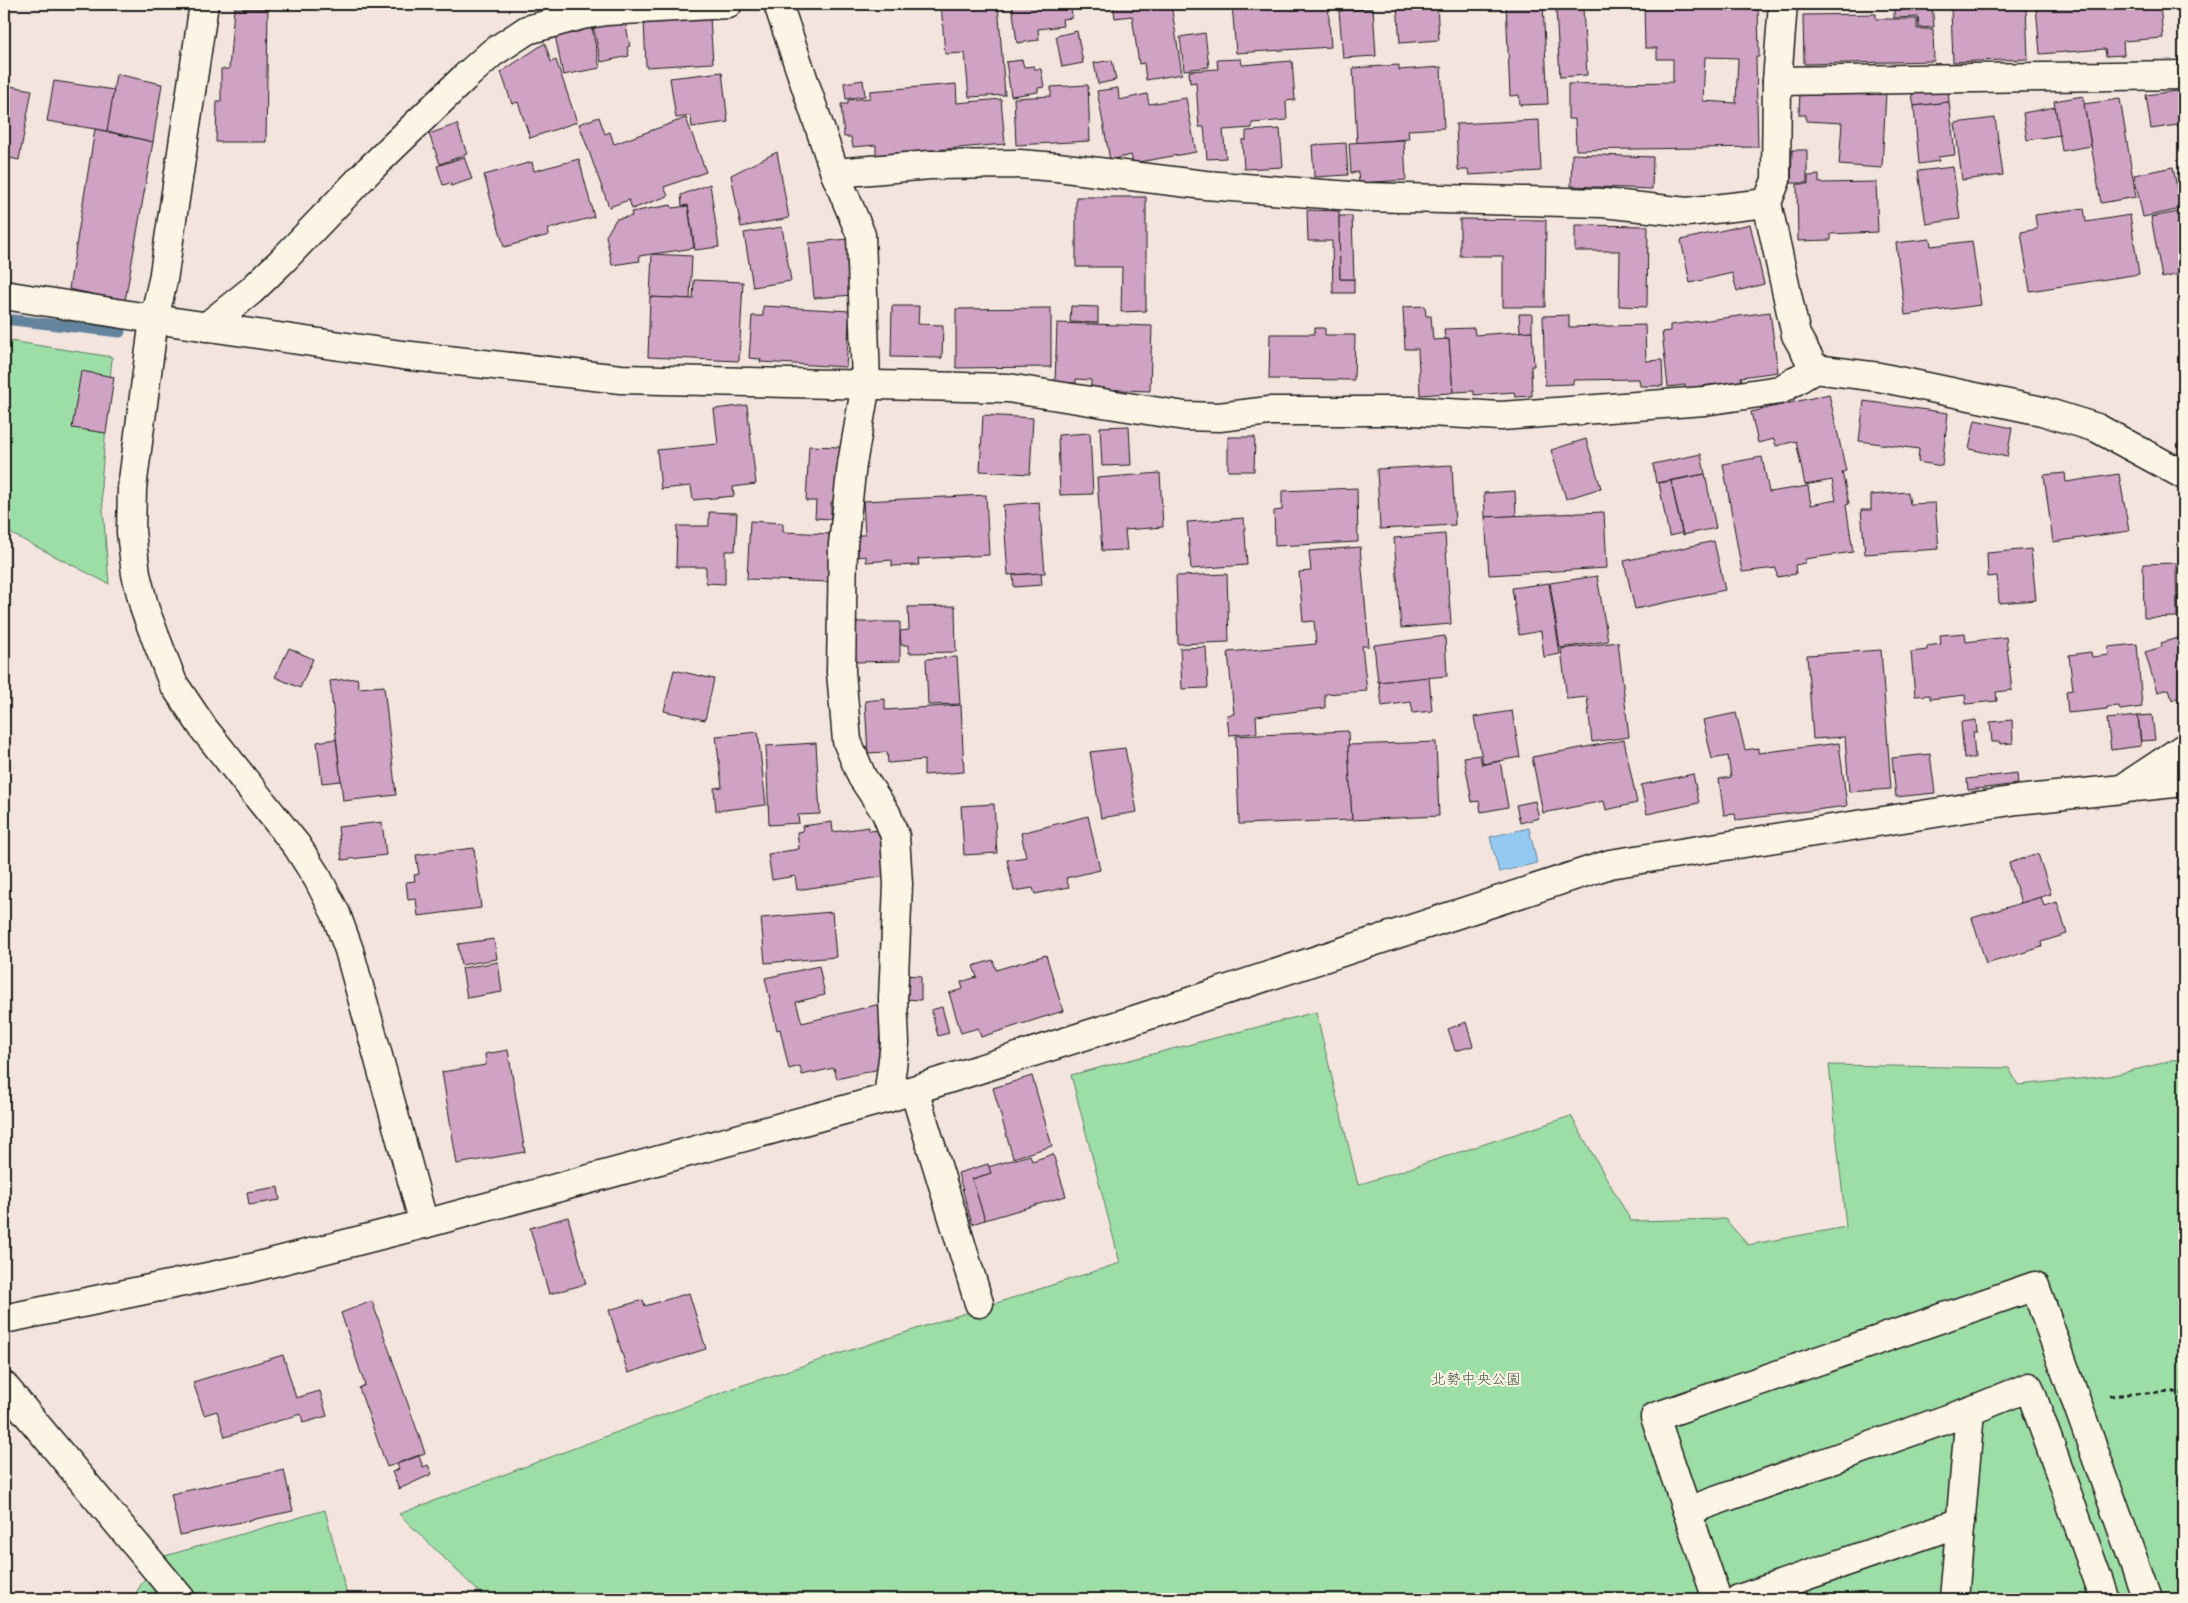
<svg xmlns="http://www.w3.org/2000/svg" width="2188" height="1603" font-family="Delius,'Klee One',sans-serif">
<rect width="100%" height="100%" fill="#f3e4de"/>
<filter id="ink" filterUnits="userSpaceOnUse"><feTurbulence type="fractalNoise" baseFrequency=".02" numOctaves="2"/><feDisplacementMap in="SourceGraphic" scale="10" xChannelSelector="R" yChannelSelector="G"/><feConvolveMatrix kernelMatrix="1 2 1 2 8 2 1 2 1" color-interpolation-filters="sRGB"/></filter>
<g filter="url(#ink)">
<g fill="#9ddea7" stroke="#5c7d62">
<polygon points="4,340 112,357 101,484 109,584 4,530"/>
<polygon points="1316,1012 1358,1185 1571,1116 1631,1221 1725,1219 1748,1245 1846,1227 1829,1065 2009,1068 2018,1085 2109,1076 2184,1058 2184,1599 486,1599 399,1514 737,1387 1120,1263 1071,1075"/>
<polygon points="325,1510 348,1599 132,1599 158,1558"/>
</g>
<polygon fill="#94caf2" stroke="#64849c" points="1529,828 1537,863 1499,872 1490,837"/>
<g fill="none" stroke-linecap="round" stroke-linejoin="round">
<polyline stroke="#64849c" stroke-width="11" points="4,319 120,332"/>
</g>
<g fill="#d0a2c3" stroke="#1c1c1c" fill-rule="evenodd">
<rect x="235" y="4" width="33" height="5"/>
<polygon points="941,4 998,4 1005,95 969,97 965,53 945,54"/>
<polygon points="1012,4 1071,4 1072,18 1062,19 1063,26 1038,29 1039,40 1017,43"/>
<polygon points="1113,4 1171,4 1182,74 1146,80 1144,63 1139,64 1132,16 1115,18"/>
<polygon points="1232,4 1328,4 1331,47 1236,53"/>
<polygon points="1397,4 1437,4 1439,40 1400,43"/>
<polygon points="1506,4 1543,4 1548,104 1520,105 1519,95 1510,96"/>
<path d="M1644,4H1758L1759,57H1756L1758,147L1576,150L1575,119H1568V84L1673,82V59H1657V48H1645ZM1705,57L1738,58L1736,103L1703,101Z"/>
<polygon points="1863,4 1893,4 1864,7"/>
<polygon points="1893,4 1931,4 1894,7"/>
<polygon points="1932,4 1934,27 1919,28 1918,17 1894,18 1894,7"/>
<polygon points="2071,4 2160,4 2163,38 2123,41 2124,55 2106,56 2105,49 2040,54 2036,7"/>
<polygon points="2026,6 2028,59 1953,62 1951,9"/>
<polygon points="1373,8 1376,56 1343,58 1339,11"/>
<polygon points="1583,8 1587,75 1560,77 1556,10"/>
<polygon points="234,9 268,9 266,142 216,142 217,101 221,101 221,69 229,69"/>
<polygon points="1876,14 1876,19 1917,19 1917,29 1933,29 1934,61 1804,64 1803,15"/>
<polygon points="710,17 713,63 646,67 644,21"/>
<polygon points="625,21 630,46 627,47 629,56 601,62 593,26"/>
<polygon points="592,28 600,68 563,75 555,35"/>
<polygon points="1077,31 1083,63 1062,67 1056,36"/>
<polygon points="1205,33 1209,67 1184,70 1180,37"/>
<polygon points="545,43 551,62 556,60 577,122 530,138 518,102 512,104 501,72"/>
<polygon points="1241,59 1242,65 1292,61 1295,100 1286,101 1287,120 1252,123 1252,128 1223,130 1226,158 1207,159 1204,127 1199,127 1196,82 1190,83 1189,71 1218,69 1217,60"/>
<polygon points="1022,60 1024,67 1034,66 1034,69 1041,69 1044,87 1038,88 1038,92 1011,96 1006,62"/>
<polygon points="1112,60 1116,80 1098,84 1094,63"/>
<polygon points="1399,65 1399,70 1441,67 1444,128 1408,130 1409,139 1357,143 1353,68"/>
<polygon points="722,72 728,122 692,127 691,116 676,118 670,78"/>
<polygon points="116,74 162,84 153,142 107,131"/>
<polygon points="863,80 865,96 846,99 844,83"/>
<polygon points="54,81 114,90 107,131 47,121"/>
<polygon points="956,84 957,103 1001,99 1005,144 876,155 876,145 853,147 851,137 844,137 841,104 848,104 848,100 870,98 870,91"/>
<polygon points="4,85 32,90 19,160 4,157"/>
<polygon points="1088,85 1090,141 1016,145 1014,98 1051,96 1051,87"/>
<polygon points="1118,88 1119,100 1147,94 1149,104 1186,98 1196,152 1133,163 1131,155 1110,160 1097,91"/>
<polygon points="1800,89 1886,92 1882,168 1839,165 1842,123 1806,121 1806,115 1799,115"/>
<polygon points="1948,90 1949,102 1914,106 1912,94"/>
<polygon points="2184,90 2184,124 2151,129 2146,95"/>
<polygon points="2083,96 2091,146 2062,151 2054,101"/>
<polygon points="2120,99 2136,197 2101,203 2084,104"/>
<polygon points="1949,102 1955,155 1938,157 1939,161 1919,164 1914,106"/>
<polygon points="2055,107 2060,135 2027,140 2023,113"/>
<polygon points="599,117 605,134 610,132 614,144 686,118 706,172 664,187 668,196 632,209 629,200 609,207 579,124"/>
<polygon points="1995,118 2003,175 1962,180 1955,123"/>
<polygon points="1539,120 1541,171 1469,175 1468,170 1458,170 1456,124"/>
<polygon points="457,124 467,154 440,164 429,134"/>
<polygon points="95,129 153,142 125,301 69,289"/>
<polygon points="1280,129 1283,167 1244,169 1242,140 1246,140 1246,131"/>
<polygon points="1404,140 1406,180 1359,183 1358,172 1351,173 1349,143"/>
<polygon points="1346,143 1348,175 1314,177 1312,145"/>
<polygon points="1792,150 1807,150 1807,183 1791,183"/>
<polygon points="777,152 789,218 741,227 731,175"/>
<polygon points="1572,154 1653,157 1652,189 1571,186"/>
<polygon points="464,157 472,179 451,186 450,183 443,185 437,166"/>
<polygon points="579,159 594,217 548,229 549,235 504,247 484,175 532,162 534,171"/>
<polygon points="1953,167 1960,219 1926,224 1918,171"/>
<polygon points="2173,167 2181,209 2143,217 2134,175"/>
<polygon points="1819,175 1819,183 1876,182 1878,232 1831,234 1831,240 1798,241 1797,184 1808,184 1808,176"/>
<polygon points="710,184 719,247 695,250 688,205 682,206 681,195"/>
<polygon points="1076,197 1146,197 1146,311 1121,312 1122,267 1076,267"/>
<polygon points="671,205 672,208 688,206 694,248 639,256 640,261 612,265 606,236 616,219 632,216 631,212"/>
<polygon points="2084,208 2086,222 2130,215 2139,274 2030,291 2021,232 2037,229 2035,215"/>
<polygon points="1307,210 1339,211 1340,279 1354,279 1354,293 1333,293 1332,241 1308,241"/>
<polygon points="2184,211 2184,273 2162,278 2151,217"/>
<polygon points="1339,216 1352,216 1354,279 1340,279"/>
<polygon points="1460,219 1546,220 1545,307 1503,307 1503,256 1460,256"/>
<polygon points="1750,224 1764,284 1737,291 1732,273 1690,283 1681,240"/>
<polygon points="1575,225 1648,226 1647,307 1619,306 1620,251 1575,251"/>
<polygon points="782,227 791,281 753,287 744,233"/>
<polygon points="847,239 853,295 814,298 809,243"/>
<polygon points="1930,239 1931,246 1972,241 1981,305 1905,315 1896,243"/>
<polygon points="652,254 692,256 690,299 650,297"/>
<polygon points="694,280 743,282 739,361 648,357 650,297 693,299"/>
<polygon points="763,306 850,311 846,367 760,362 761,359 749,358 752,316 763,316"/>
<polygon points="892,306 919,306 918,324 943,325 942,358 891,357"/>
<polygon points="1071,306 1098,307 1098,323 1070,322"/>
<polygon points="1425,306 1426,316 1431,316 1433,340 1449,339 1453,392 1450,393 1420,395 1418,349 1405,349 1403,307"/>
<polygon points="1051,308 1051,367 956,368 956,309"/>
<polygon points="1770,312 1778,372 1741,377 1742,381 1685,388 1685,385 1668,387 1662,332 1670,331 1670,325"/>
<polygon points="1519,314 1532,314 1532,331 1520,332"/>
<polygon points="1569,315 1569,327 1645,325 1646,361 1662,360 1663,386 1640,386 1639,379 1573,380 1573,384 1545,385 1543,316"/>
<polygon points="1057,323 1152,326 1150,391 1091,389 1091,380 1076,379 1076,383 1055,383"/>
<polygon points="1315,328 1325,328 1325,335 1355,335 1354,380 1269,379 1270,334 1314,334"/>
<polygon points="1474,328 1475,335 1532,331 1534,366 1531,366 1532,396 1515,397 1514,392 1474,395 1474,391 1453,392 1449,339 1445,339 1444,329"/>
<polygon points="81,371 114,377 106,433 72,428"/>
<polygon points="1829,394 1846,471 1842,472 1849,504 1846,505 1853,552 1805,559 1805,563 1795,565 1796,574 1777,577 1776,568 1742,572 1723,464 1762,457 1769,492 1808,486 1811,505 1836,500 1832,480 1805,485 1796,441 1776,446 1774,439 1758,443 1751,412"/>
<polygon points="1864,401 1948,413 1942,466 1918,462 1919,449 1859,441"/>
<polygon points="747,405 756,484 733,487 734,496 693,500 691,486 661,489 657,450 718,444 714,409"/>
<polygon points="983,415 1033,418 1030,474 980,471"/>
<polygon points="1975,420 2012,428 2007,457 1969,449"/>
<polygon points="1129,426 1131,465 1102,466 1100,427"/>
<polygon points="1090,433 1093,494 1060,495 1058,435"/>
<polygon points="1228,437 1255,437 1254,471 1228,471"/>
<polygon points="1586,439 1601,488 1566,499 1551,450"/>
<polygon points="809,446 840,447 837,502 831,502 831,519 815,518 816,501 806,501"/>
<polygon points="1701,454 1705,474 1656,483 1653,464"/>
<polygon points="1452,465 1455,525 1380,529 1377,469"/>
<polygon points="1160,473 1163,527 1125,530 1127,550 1102,551 1097,478"/>
<polygon points="2065,473 2066,482 2119,474 2129,531 2053,542 2044,475"/>
<polygon points="1705,474 1716,528 1683,535 1671,481"/>
<polygon points="1671,481 1682,533 1669,536 1659,483"/>
<polygon points="1357,488 1358,542 1275,546 1274,511 1282,510 1282,491"/>
<polygon points="1515,491 1516,516 1485,517 1484,493"/>
<polygon points="1908,492 1910,504 1935,503 1939,549 1865,554 1861,510 1871,510 1871,495"/>
<polygon points="986,495 989,555 918,559 919,565 892,566 892,560 866,562 866,556 858,557 857,535 865,535 863,501"/>
<polygon points="1039,502 1045,573 1008,575 1003,505"/>
<polygon points="709,512 737,513 735,551 725,551 725,584 706,583 706,567 676,567 677,526 709,526"/>
<polygon points="1604,512 1607,568 1489,575 1485,517"/>
<polygon points="1244,518 1247,565 1191,569 1187,522"/>
<polygon points="750,521 783,523 783,532 831,534 829,582 747,579"/>
<polygon points="1445,534 1451,624 1401,628 1394,538"/>
<polygon points="1714,541 1725,590 1635,609 1624,561"/>
<polygon points="1360,547 1369,646 1362,646 1367,691 1325,694 1325,708 1256,716 1257,733 1229,735 1227,715 1234,714 1228,652 1316,644 1314,621 1303,622 1299,572 1311,571 1309,551"/>
<polygon points="2031,549 2036,600 1999,603 1997,576 1988,577 1987,553"/>
<polygon points="2176,563 2177,617 2144,618 2143,564"/>
<polygon points="1041,573 1042,585 1014,587 1013,575"/>
<polygon points="1227,574 1229,642 1178,644 1176,576"/>
<polygon points="1597,576 1608,641 1560,648 1550,583"/>
<polygon points="1549,583 1560,654 1544,657 1541,631 1519,635 1512,588"/>
<polygon points="955,606 956,652 909,653 909,645 901,645 900,631 909,630 908,607"/>
<polygon points="855,622 900,622 900,661 855,662"/>
<polygon points="1965,633 1966,642 2006,637 2012,690 1996,692 1997,701 1966,704 1965,695 1930,699 1930,695 1915,696 1911,652 1927,650 1927,646 1941,644 1940,635"/>
<polygon points="1445,636 1447,676 1378,682 1374,645"/>
<polygon points="2184,636 2184,696 2172,700 2169,689 2157,692 2145,652 2162,647 2161,643"/>
<polygon points="1618,642 1629,737 1592,742 1587,697 1567,699 1561,649"/>
<polygon points="2137,644 2142,707 2120,710 2119,706 2107,707 2107,709 2068,713 2066,691 2073,690 2069,655 2091,652 2092,657 2109,655 2108,647"/>
<polygon points="1206,647 1208,688 1182,689 1180,648"/>
<polygon points="289,648 313,659 300,688 275,677"/>
<polygon points="1881,650 1891,789 1849,792 1845,737 1813,739 1807,655"/>
<polygon points="957,657 960,704 928,705 926,659"/>
<polygon points="674,670 714,679 705,720 664,711"/>
<polygon points="1429,677 1432,711 1413,713 1411,702 1382,706 1379,682"/>
<polygon points="357,678 359,688 384,686 396,795 343,801 330,681"/>
<polygon points="885,699 885,710 961,705 964,772 924,775 924,760 888,763 887,752 868,753 865,701"/>
<polygon points="1512,711 1520,757 1483,764 1474,717"/>
<polygon points="1736,713 1745,750 1758,748 1758,753 1839,743 1847,806 1736,820 1735,814 1724,815 1719,779 1731,777 1728,756 1712,759 1703,720"/>
<polygon points="2152,715 2155,740 2141,741 2138,716"/>
<polygon points="2138,716 2141,746 2111,750 2107,719"/>
<polygon points="1976,720 1977,732 1973,732 1975,758 1964,758 1961,722"/>
<polygon points="2012,720 2013,743 2000,744 2000,742 1992,742 1990,722"/>
<polygon points="1348,731 1352,820 1239,824 1236,736"/>
<polygon points="758,732 766,805 716,811 714,788 722,787 716,736"/>
<polygon points="336,739 341,781 322,783 317,742"/>
<polygon points="1624,740 1637,803 1606,810 1604,801 1543,813 1532,757"/>
<polygon points="1436,742 1439,816 1352,820 1348,745"/>
<polygon points="816,743 820,814 798,815 799,823 769,825 766,746"/>
<polygon points="1125,748 1137,812 1101,818 1090,752"/>
<polygon points="1930,754 1935,793 1896,797 1892,758"/>
<polygon points="1480,755 1482,765 1500,761 1508,807 1481,812 1479,801 1472,802 1464,757"/>
<polygon points="2017,773 2018,784 1968,790 1967,779"/>
<polygon points="1693,774 1699,803 1647,814 1641,785"/>
<polygon points="1535,801 1539,818 1520,823 1516,805"/>
<polygon points="994,804 997,853 964,855 961,806"/>
<polygon points="1088,816 1100,870 1066,878 1069,887 1035,894 1033,888 1014,891 1007,860 1026,857 1021,833"/>
<polygon points="382,822 386,855 342,860 338,827"/>
<polygon points="832,822 833,832 869,827 869,831 881,830 888,876 797,890 795,876 772,880 768,854 799,849 797,832 803,831 802,826"/>
<polygon points="474,848 481,908 418,916 416,899 408,900 406,882 415,881 414,875 419,874 416,855"/>
<polygon points="2038,854 2051,894 2021,903 2009,863"/>
<polygon points="2041,897 2044,906 2057,902 2067,934 2041,942 2042,947 1986,964 1972,918"/>
<polygon points="832,912 836,957 765,963 761,918"/>
<polygon points="494,939 497,959 461,965 458,944"/>
<polygon points="1046,955 1063,1011 981,1037 978,1028 961,1033 949,993 963,989 961,982 977,977 973,966 993,960 996,970"/>
<polygon points="498,962 502,992 467,998 462,968"/>
<polygon points="819,966 825,995 796,1002 802,1023 880,1004 879,1069 837,1079 834,1068 802,1075 800,1066 789,1069 780,1029 777,1030 765,978"/>
<polygon points="904,975 921,976 921,1000 903,999"/>
<polygon points="942,1007 949,1033 938,1036 931,1010"/>
<polygon points="1466,1022 1473,1046 1455,1051 1448,1029"/>
<polygon points="508,1050 525,1152 457,1164 442,1072 486,1065 485,1054"/>
<polygon points="1032,1076 1052,1146 1013,1158 993,1088"/>
<polygon points="1053,1154 1066,1196 985,1220 972,1179 991,1173 988,1167 1030,1155 1032,1161"/>
<polygon points="988,1164 991,1173 972,1179 985,1220 972,1224 958,1173"/>
<polygon points="278,1187 280,1200 249,1205 247,1192"/>
<polygon points="568,1217 586,1284 549,1294 530,1228"/>
<polygon points="689,1293 706,1349 628,1373 609,1310 643,1300 645,1306"/>
<polygon points="372,1301 425,1453 387,1467 359,1388 365,1385 341,1313"/>
<polygon points="2184,1333 2184,1350 2179,1335"/>
<polygon points="283,1355 296,1398 320,1391 327,1416 303,1423 301,1414 225,1437 217,1411 204,1415 193,1382"/>
<polygon points="419,1456 423,1467 428,1465 432,1474 399,1489 392,1472 399,1469 397,1464"/>
<polygon points="284,1470 293,1511 180,1535 171,1494"/>
</g>
<g fill="none" stroke-linecap="round" stroke-linejoin="round">
<g stroke="#1c1c1c" stroke-width="31">
<g id="minor">
<polyline points="204,4 163,280 154,319 132,488 131,532 136,574 145,610 173,683 204,729 297,846 318,879 336,914 349,950 424,1224"/>
<polyline points="778,4 835,173 861,235 866,384 852,464 843,544 841,672 847,741 862,777 886,813 895,836 898,884 893,999 895,1043 888,1098"/>
<polyline points="1783,4 1777,81 1776,180 1767,203 1796,335 1815,369"/>
<polyline points="1777,81 2184,75"/>
<polyline points="835,173 930,165 1019,164 1057,167 1205,185 1364,197 1603,203 1687,212 1767,203"/>
<polyline points="4,295 154,319 402,355 621,379 1008,388 1185,416 1219,417 1269,411 1412,411 1501,416 1704,401 1780,390 1815,369 1879,377 2042,411 2097,428 2184,475"/>
<polyline points="206,327 251,291 282,261 370,169 464,78 492,53 527,30 582,15 606,11 728,4"/>
<polyline points="2126,788 2184,782"/>
<polyline points="914,1090 979,1303"/>
<polyline points="4,1319 251,1268 424,1224 888,1098 1131,1021 1610,864 2017,800 2122,789 2184,748"/>
<polyline points="4,1386 181,1599"/>
<polyline points="1687,1511 1970,1411"/>
<polyline points="1717,1599 1655,1417 2035,1286 2147,1599"/>
<polyline points="1739,1599 1961,1522"/>
<polyline points="1954,1599 1970,1411 2029,1387 2105,1599"/>
</g>
</g>
<g stroke="#1c1c1c" stroke-width="3" stroke-dasharray="5 4" stroke-linecap="butt">
<polyline points="2109,1396 2170,1391 2184,1394"/>
<polyline points="2184,1428 2182,1445 2184,1456"/>
</g>
<use href="#minor" stroke="#fcf5e5" stroke-width="28"/>
</g>
</g>
<g text-anchor="middle" dominant-baseline="central" stroke-width="4" stroke-linejoin="round" paint-order="stroke">
<g font-size="15" fill="#435646" stroke="#fcf5e5">
<text x="1476" y="1378">北勢中央公園</text>
</g>
</g>
<rect width="2188" height="1603" fill="none" stroke="#fcf5e5" stroke-width="20"/>
<rect x="10" y="10" width="2168" height="1583" fill="none" stroke="#1c1c1c" stroke-width="2" filter="url(#ink)"/>
</svg>
